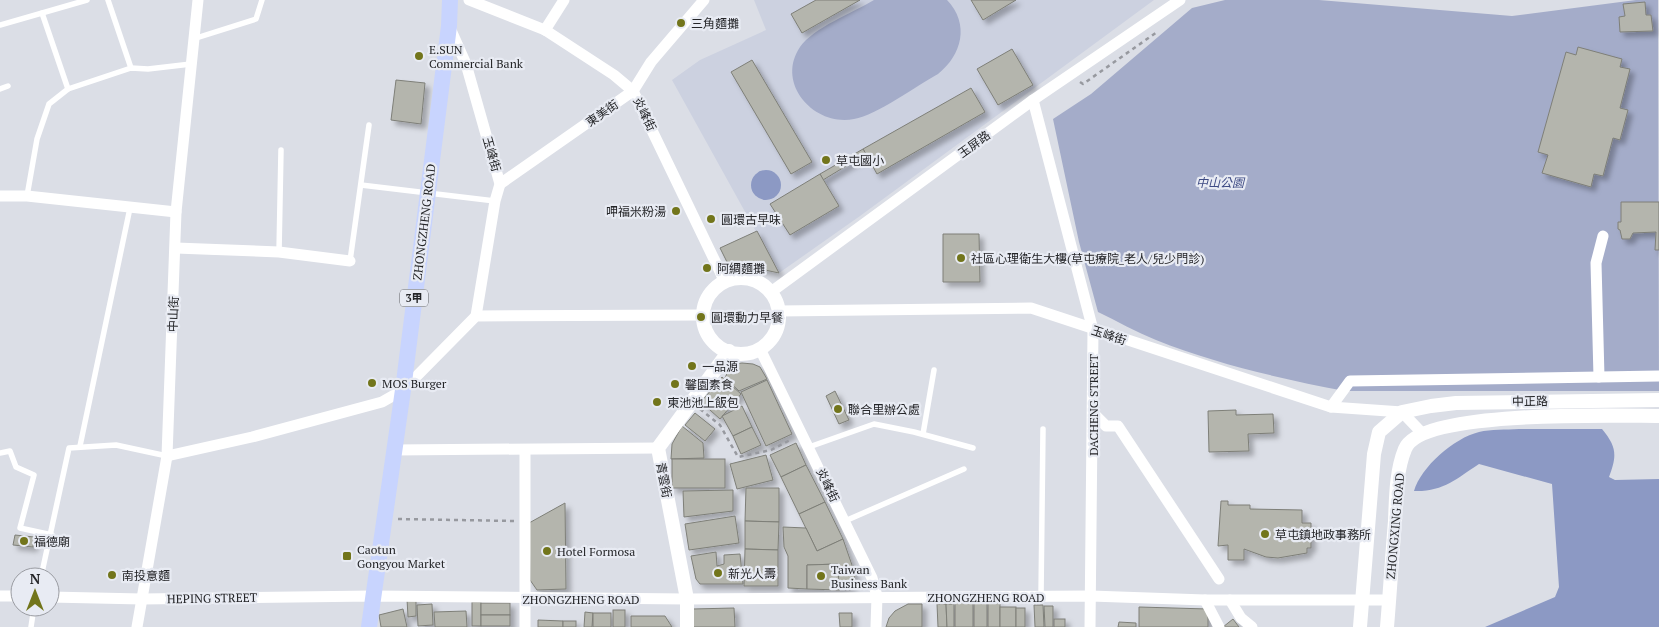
<svg xmlns="http://www.w3.org/2000/svg" width="1659" height="627" font-family="'PT Serif','Noto Sans TC',serif">
<defs>
<filter id="shadow"><feDropShadow dx="4.5" dy="4.5" stdDeviation="2.5" flood-color="#0004"/></filter>
</defs>
<rect width="100%" height="100%" fill="#dbdee6"/>
<polygon fill="#ccd1e0" points="754,0 1154,0 860,216 779,273 672,80 700,60 766,30"/>
<g fill="#a4acc9">
<path d="M874,0H947C970,24 962,55 938,74C916,86 877,115 854,119C815,127 775,84 800,47C813,28 854,12 874,0Z"/>
<path d="M1225,0H1319L1512,16L1636,0H1658L1659,391H1345C1282,379 1216,364 1156,340C1136,332 1117,321 1098,312L1079,242L1053,119L1091,94L1192,8Z"/>
</g>
<g fill="#8c99c4">
<circle cx="766" cy="185" r="15"/>
<path d="M1519,429H1602C1617,447 1617,456 1609,477L1615,480L1659,479V627H1485L1555,597L1559,587L1552,484L1479,464C1456,479 1443,492 1414,491C1421,467 1454,438 1479,432C1491,429 1506,430 1519,429Z"/>
</g>
<g fill="#b4b5ad" stroke="#7e7f78" filter="url(#shadow)">
<polygon points="816,0 860,0 802,33 791,14"/>
<polygon points="971,0 1016,0 983,20"/>
<polygon points="1645,2 1646,15 1651,15 1653,31 1620,32 1619,17 1625,16 1623,4"/>
<polygon points="1578,47 1622,59 1620,67 1630,69 1620,108 1628,110 1620,140 1613,138 1603,176 1594,174 1591,187 1542,173 1548,155 1538,152 1566,52 1576,55"/>
<polygon points="1012,49 1033,85 998,105 977,69"/>
<polygon points="752,60 812,162 791,174 731,72"/>
<polygon points="396,80 425,83 421,124 391,120"/>
<polygon points="971,88 985,112 877,174 863,149"/>
<polygon points="863,149 866,154 823,180 820,174"/>
<polygon points="820,174 839,206 790,235 770,204"/>
<polygon points="1621,202 1659,202 1659,250 1655,250 1656,232 1633,233 1630,239 1622,239 1620,230 1618,229 1618,222 1621,222"/>
<polygon points="757,231 779,273 727,262 720,248"/>
<polygon points="943,234 979,234 980,282 943,282"/>
<polygon points="742,363 753,364 760,367 767,379 739,391 725,378 729,369 735,364"/>
<polygon points="722,377 741,394 720,419 701,402"/>
<polygon points="767,380 792,434 766,446 741,392"/>
<polygon points="835,391 849,420 839,424 826,396"/>
<polygon points="742,406 752,427 733,436 722,416"/>
<polygon points="1236,410 1236,415 1273,414 1274,433 1248,434 1249,451 1209,452 1208,411"/>
<polygon points="695,413 715,429 705,441 685,425"/>
<polygon points="682,426 703,443 704,458 671,459 672,444"/>
<polygon points="752,427 761,445 741,454 733,436"/>
<polygon points="796,443 806,465 781,477 770,455"/>
<polygon points="766,455 773,480 737,489 730,464"/>
<rect x="672" y="459" width="53" height="29"/>
<polygon points="806,465 825,502 799,514 781,477"/>
<polygon points="746,488 779,488 779,522 745,521"/>
<polygon points="733,490 733,511 684,517 683,491"/>
<polygon points="1221,501 1228,501 1228,505 1250,505 1250,509 1302,510 1302,523 1311,523 1311,548 1307,548 1307,553 1278,558 1266,557 1244,549 1244,560 1228,560 1228,545 1218,546"/>
<polygon points="825,502 843,539 817,551 799,514"/>
<polygon points="565,503 566,589 537,590 530,580 529,523"/>
<polygon points="735,516 739,543 689,550 685,524"/>
<polygon points="745,521 779,522 778,550 745,549"/>
<polygon points="783,527 806,528 817,551 843,539 853,568 855,580 852,586 839,590 838,564 807,565 807,589 788,588 788,556 784,547"/>
<polygon points="15,535 34,537 33,547 13,545"/>
<polygon points="745,549 778,550 778,586 744,586"/>
<polygon points="716,552 717,566 724,564 724,555 740,554 743,584 700,584 696,579 691,556"/>
<polygon points="838,564 839,590 807,589 807,565"/>
<polygon points="407,599 416,599 416,616 408,617"/>
<rect x="472" y="602" width="9" height="24"/>
<rect x="955" y="602" width="18" height="25"/>
<rect x="974" y="602" width="13" height="25"/>
<rect x="481" y="603" width="29" height="12"/>
<rect x="988" y="603" width="12" height="24"/>
<polygon points="432,604 433,625 418,626 417,605"/>
<polygon points="908,604 922,604 922,627 886,627 889,618 895,611"/>
<polygon points="937,604 946,604 947,627 938,627"/>
<polygon points="946,604 954,604 954,627 947,627"/>
<polygon points="1034,605 1043,605 1044,627 1035,627"/>
<polygon points="1044,606 1053,606 1053,627 1045,627"/>
<rect x="1000" y="607" width="16" height="20"/>
<polygon points="1139,607 1208,609 1208,627 1139,627"/>
<polygon points="734,608 735,627 692,627 692,609"/>
<rect x="1016" y="608" width="9" height="19"/>
<polygon points="403,609 407,627 381,627 379,615"/>
<rect x="613" y="610" width="12" height="17"/>
<polygon points="466,611 467,627 435,627 434,612"/>
<polygon points="585,612 593,613 592,627 584,627"/>
<rect x="593" y="613" width="18" height="14"/>
<polygon points="839,613 852,613 852,627 840,627"/>
<rect x="481" y="615" width="29" height="11"/>
<polygon points="631,616 665,616 672,627 631,627"/>
<rect x="1054" y="619" width="11" height="8"/>
<polygon points="1233,619 1239,627 1223,627"/>
<polygon points="538,620 563,621 563,627 538,627"/>
<rect x="563" y="621" width="13" height="6"/>
<polygon points="1119,622 1136,623 1136,627 1118,627"/>
</g>
<g fill="none" stroke-linecap="round" stroke-linejoin="round">
<g stroke="#97999f" stroke-width="2.5" stroke-dasharray="4 4" stroke-linecap="butt">
<polyline points="1080,82 1083,84 1157,32"/>
<polyline points="700,409 720,425 738,457 771,450 792,439"/>
<polyline points="398,519 515,521"/>
</g>
<g stroke="#fff" stroke-width="5.5">
<polyline points="108,0 131,68"/>
<polyline points="0,25 87,0"/>
<polyline points="193,39 256,19 262,0"/>
<polyline points="0,89 8,86"/>
<polyline points="68,89 131,68 148,69 191,64"/>
<polyline points="361,185 495,201"/>
<polyline points="27,196 37,139 49,104 68,89 42,13"/>
<polyline points="279,252 281,150"/>
<polyline points="350,261 369,125"/>
<polyline points="923,434 934,370"/>
<polyline points="80,446 130,208"/>
<polyline points="809,447 874,424 914,432 973,448"/>
<polyline points="0,453 10,451 16,467 34,475 20,528 52,535"/>
<polyline points="845,521 964,469"/>
<polyline points="41,577 69,448 116,445 167,456"/>
<polyline points="1041,596 1043,429"/>
<polyline points="31,627 34,607"/>
</g>
<g stroke="#fff" stroke-width="11">
<polyline points="469,0 545,30 614,75 633,91 725,282"/>
<polyline points="450,28 466,64 500,184 495,201 476,316"/>
<polyline points="545,30 564,0"/>
<polyline points="1033,100 1093,330 1090,627"/>
<polyline points="500,184 633,91 651,62 704,0"/>
<polyline points="0,196 27,196 176,212"/>
<polyline points="176,248 279,252 350,261"/>
<polyline points="771,292 1033,100 1180,0"/>
<polyline points="779,311 1031,308 1331,407 1402,412 1422,433"/>
<polyline points="760,349 872,578 877,596 876,627"/>
<polyline points="1599,377 1596,263 1603,236"/>
<polyline points="1331,407 1350,381 1659,376"/>
<polyline points="1093,413 1106,426 1118,426 1219,579"/>
<polyline points="394,450 658,448"/>
<polyline points="167,456 252,437 382,402 403,390 476,316 703,315"/>
<polyline points="0,596 20,596"/>
<polyline points="50,597 142,599 373,596 687,599 1091,596 1205,600 1389,600"/>
<polyline points="1205,600 1219,627"/>
<polyline points="1230,600 1241,618 1252,627"/>
<polyline points="137,627 167,456 176,212 198,0"/>
<polyline points="525,627 525,450"/>
</g>
<g stroke="#fff" stroke-width="14">
<circle cx="741" cy="316" r="38"/>
<polyline points="687,627 687,599 658,448 729,351"/>
<polyline points="1360,627 1374,454 1379,432 1402,412 1431,406 1456,403 1659,400"/>
<path d="M1387,627C1390,592 1392,556 1395,521C1396,497 1396,471 1405,449C1421,409 1617,416 1659,416"/>
</g>
<polyline stroke="#c8d4fe" stroke-width="16" points="369,627 403,390 449,26 450,0"/>
</g>
<g fill="#72751b" stroke="#e8ebf3" stroke-width="2">
<circle cx="681" cy="23" r="5"/>
<circle cx="419" cy="56" r="5"/>
<circle cx="826" cy="160" r="5"/>
<circle cx="676" cy="211" r="5"/>
<circle cx="711" cy="219" r="5"/>
<circle cx="961" cy="258" r="5"/>
<circle cx="707" cy="268" r="5"/>
<circle cx="701" cy="317" r="5"/>
<circle cx="692" cy="366" r="5"/>
<circle cx="372" cy="383" r="5"/>
<circle cx="675" cy="384" r="5"/>
<circle cx="657" cy="402" r="5"/>
<circle cx="838" cy="409" r="5"/>
<circle cx="1265" cy="534" r="5"/>
<circle cx="24" cy="541" r="5"/>
<circle cx="547" cy="551" r="5"/>
<rect x="342" y="551" width="10" height="10" rx="2.5"/>
<circle cx="718" cy="573" r="5"/>
<circle cx="112" cy="575" r="5"/>
<circle cx="821" cy="576" r="5"/>
</g>
<g text-anchor="middle" dominant-baseline="central" stroke-width="4.5" stroke-linejoin="round" paint-order="stroke">
<rect fill="#e8ebf3" stroke="#5f6065" stroke-width="1" x="400" y="289.5" width="28" height="17" rx="4"/>
<g font-size="11" font-weight="bold" fill="#242528">
<text x="414" y="298">3甲</text>
</g>
<g font-size="12" fill="#242528" stroke="#e8ebf3" text-anchor="start">
<text x="691" y="23">三角麵攤</text>
<text x="429" y="49">E.SUN<tspan x="429" dy="14">Commercial Bank</tspan></text>
<text x="836" y="160">草屯國小</text>
<text x="666" y="211" text-anchor="end">呷福米粉湯</text>
<text x="721" y="219">圓環古早味</text>
<text x="971" y="258">社區心理衛生大樓(草屯療院_老人/兒少門診)</text>
<text x="717" y="268">阿綢麵攤</text>
<text x="711" y="317">圓環動力早餐</text>
<text x="702" y="366">一品源</text>
<text x="382" y="383">MOS Burger</text>
<text x="685" y="384">馨園素食</text>
<text x="667" y="402">東池池上飯包</text>
<text x="848" y="409">聯合里辦公處</text>
<text x="1275" y="534">草屯鎮地政事務所</text>
<text x="34" y="541">福德廟</text>
<text x="357" y="549">Caotun<tspan x="357" dy="14">Gongyou Market</tspan></text>
<text x="557" y="551">Hotel Formosa</text>
<text x="831" y="569">Taiwan<tspan x="831" dy="14">Business Bank</tspan></text>
<text x="728" y="573">新光人壽</text>
<text x="122" y="575">南投意麵</text>
</g>
<g font-size="12" fill="#242528" stroke="#e8ebf3">
<text transform="translate(602 113) rotate(-35)">東美街</text>
<text transform="translate(645 114) rotate(64)">炎峰街</text>
<text transform="translate(974 144) rotate(-36)">玉屏路</text>
<text transform="translate(492 154) rotate(74)">玉峰街</text>
<text transform="translate(424 222) rotate(-83)">ZHONGZHENG ROAD</text>
<text transform="translate(173 314) rotate(-88)">中山街</text>
<text transform="translate(1109 335) rotate(18)">玉峰街</text>
<text transform="translate(1530 401) rotate(-1)">中正路</text>
<text transform="translate(1093 405) rotate(-90)">DACHENG STREET</text>
<text transform="translate(664 480) rotate(79)">青雲街</text>
<text transform="translate(828 485) rotate(64)">炎峰街</text>
<text transform="translate(1395 526) rotate(-85)">ZHONGXING ROAD</text>
<text x="986" y="597">ZHONGZHENG ROAD</text>
<text transform="translate(212 598) rotate(-1)">HEPING STREET</text>
<text x="581" y="599">ZHONGZHENG ROAD</text>
</g>
<g font-size="12" font-style="italic" fill="#3e4b84" stroke="#e8ebf3">
<text x="1220" y="182">中山公園</text>
</g>
</g>
<g transform="translate(35 592)"><circle r="24" fill="#e8ebf3" stroke="#9a9ca2"/>
<path d="M0-4L9 19L0 12L-9 19Z" fill="#72751b"/>
<text y="-8" font-size="14" font-weight="bold" text-anchor="middle" fill="#242528">N</text>
</g>
</svg>
